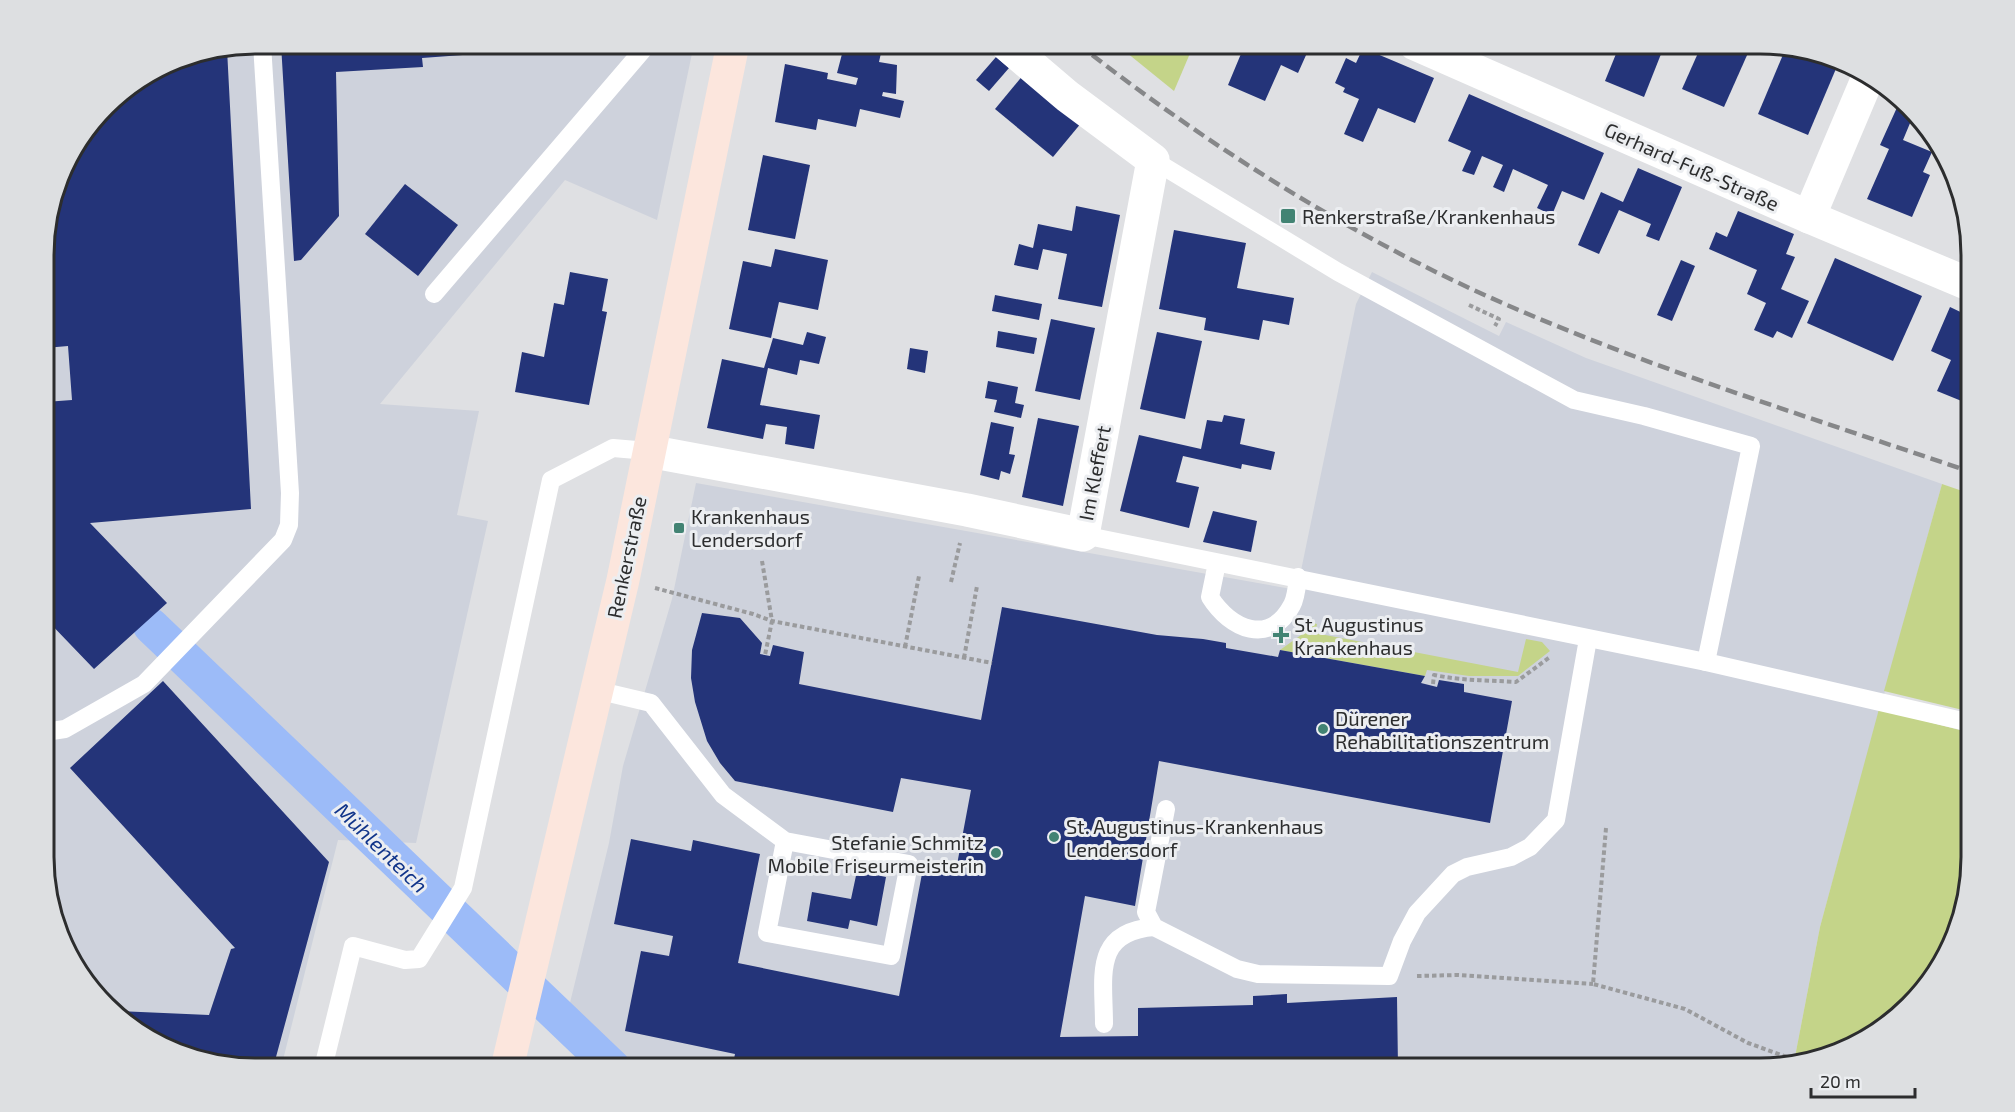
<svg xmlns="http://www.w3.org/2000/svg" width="2015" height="1112" font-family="'Exo 2',sans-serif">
<rect width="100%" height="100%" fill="#dfe0e3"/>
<g fill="#ced2dc">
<polygon points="255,44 694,44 657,220 565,180 380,404 479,411 457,515 488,521 416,843 338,840 281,1068 254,1068 149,1040 79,975 45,884 45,228 174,59"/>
<polygon points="1372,272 1499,336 1506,322 1586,358 1942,484 1820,927 1794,1062 1774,1068 662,1068 621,1060 567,1015 609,843 623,766 672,599 696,483 1297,590 1356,304"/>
</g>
<g fill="#c4d489">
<polygon points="1116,44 1194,44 1174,91"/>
<polygon points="1942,484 1971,494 1971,712 1884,691"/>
<polygon points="1309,622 1317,624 1315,633 1518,672 1526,639 1542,642 1550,651 1518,676 1469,676 1427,670 1425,676 1280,650 1301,635"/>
<polygon points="1879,709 1971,733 1971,871 1943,963 1866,1040 1794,1062 1820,927"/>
</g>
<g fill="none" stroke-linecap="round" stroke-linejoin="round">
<polyline stroke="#9cbbf8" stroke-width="36" points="151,626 613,1068"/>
</g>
<g fill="#243479">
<polygon points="281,44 515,44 515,51 422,58 423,67 336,72 339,216 301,260 294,261"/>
<polygon points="557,44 599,44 600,52 558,54"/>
<polygon points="839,44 883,44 879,62 897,65 896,94 883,92 882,96 904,101 900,118 860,109 856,127 818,119 816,130 775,122 785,64 828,73 827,79 856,85 858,78 837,73 842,54 837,53"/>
<polygon points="1231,44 1311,44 1298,73 1281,65 1265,101 1228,85 1243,49"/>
<polygon points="1567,44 1589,44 1586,51"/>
<polygon points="1620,44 1651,44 1663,49 1644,97 1605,81"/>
<polygon points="1702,44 1752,44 1724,107 1682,89"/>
<polygon points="1363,48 1434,78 1415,123 1378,108 1363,142 1344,134 1359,99 1343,92 1345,88 1335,83 1346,58 1356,63"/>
<polygon points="227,49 251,509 90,523 167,603 94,669 45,618 45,402 72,400 68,346 45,348 45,228 65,161 115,96 174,59"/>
<polygon points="1785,50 1838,64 1808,135 1758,114"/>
<polygon points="996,57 1009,68 989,91 976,80"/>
<polygon points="1024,74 1082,122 1053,157 995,109"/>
<polygon points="1469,94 1604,153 1584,200 1562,191 1552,215 1537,208 1548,185 1513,169 1504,192 1493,187 1503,165 1482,156 1474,175 1462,171 1471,151 1448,141"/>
<polygon points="1899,103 1913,116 1903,140 1932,152 1923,172 1930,175 1912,217 1867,199 1889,149 1880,145"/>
<polygon points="763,155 810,165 795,239 748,230"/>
<polygon points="1638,168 1682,187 1659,241 1646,236 1651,224 1619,210 1599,254 1578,245 1601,192 1623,202"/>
<polygon points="405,184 458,225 418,276 365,234"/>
<polygon points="1076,206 1120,215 1102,307 1058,299 1067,254 1043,249 1038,270 1014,265 1019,244 1033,248 1038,224 1072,231"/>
<polygon points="1738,211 1794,234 1786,254 1795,257 1781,289 1809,301 1792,338 1777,331 1773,338 1754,330 1766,303 1747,294 1757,270 1709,249 1716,232 1727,237"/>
<polygon points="1174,230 1246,243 1237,288 1294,298 1289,325 1263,320 1259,340 1204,330 1206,318 1159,309"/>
<polygon points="775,249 828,260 818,310 779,302 771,338 729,329 743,261 771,267"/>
<polygon points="1835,258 1922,296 1893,361 1807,323"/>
<polygon points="1681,260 1695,266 1672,321 1657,315"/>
<polygon points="570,272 608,279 602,311 607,312 589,405 515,392 522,352 544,357 554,303 564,305"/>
<polygon points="995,295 1042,304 1039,320 992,311"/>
<polygon points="1950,307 1971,317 1971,386 1964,402 1937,391 1951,360 1931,351"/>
<polygon points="1051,319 1095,328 1080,400 1035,391"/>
<polygon points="998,331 1037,338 1034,354 996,347"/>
<polygon points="807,332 826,337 819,364 800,360 797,375 768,368 760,405 820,415 814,449 785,444 787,427 766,424 763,439 707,428 722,359 764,368 773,338 803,345"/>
<polygon points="1157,332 1202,341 1185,419 1140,409"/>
<polygon points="910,348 928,351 925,373 907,369"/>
<polygon points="988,381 1018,387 1015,403 1024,405 1021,418 994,412 997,400 985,398"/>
<polygon points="1224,415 1245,419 1240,444 1275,452 1271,470 1242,464 1241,469 1183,456 1176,482 1199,487 1189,528 1120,511 1139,435 1201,449 1207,420 1222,422"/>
<polygon points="1038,418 1079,426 1063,506 1022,497"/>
<polygon points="991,422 1014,427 1009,454 1015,455 1010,474 1001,471 999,480 980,475"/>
<polygon points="1213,511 1257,521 1251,552 1203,542"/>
<polygon points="1002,607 1157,635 1203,639 1226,643 1226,648 1278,657 1280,650 1425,676 1421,683 1437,687 1439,680 1464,684 1464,692 1512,701 1490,823 1159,761 1135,906 1085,896 1060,1037 1138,1036 1138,1008 1253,1005 1253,996 1287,994 1287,1003 1397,997 1398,1068 958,1068 917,1060 916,1068 732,1068 735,1054 625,1031 641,951 669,956 673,936 614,924 631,839 691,851 693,840 760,854 738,963 899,996 924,863 956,870 971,790 901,778 893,812 735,781 720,763 707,741 695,702 691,678 692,650 702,613 740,618 762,643 760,654 770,656 773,645 804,652 799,684 981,720"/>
<polygon points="163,681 329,862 273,1068 254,1068 149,1040 118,1011 209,1015 231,949 235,948 70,768"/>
<polygon points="857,871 886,877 877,926 850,920 848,929 807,921 812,892 851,899"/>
</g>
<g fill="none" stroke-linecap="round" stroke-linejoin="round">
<g stroke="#9a9b9d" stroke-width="4" stroke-dasharray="4.5 3" stroke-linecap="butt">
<polyline points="1469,305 1499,319 1495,326"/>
<polyline points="762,561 772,621 765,655"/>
<polyline points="951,582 960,543"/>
<polyline points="655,588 753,614 772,621 992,663"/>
<polyline points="905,647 919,576"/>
<polyline points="964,658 977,586"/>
<path d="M1433,684L1434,675C1464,681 1487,680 1516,682L1550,657"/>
<polyline points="1606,828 1593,984 1685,1009 1748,1043 1798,1061"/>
<polyline points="1417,976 1458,975 1593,984"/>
</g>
<g stroke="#fff" stroke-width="18">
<polyline points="1153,160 1338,272 1574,400 1644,416 1751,446 1706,662"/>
<polyline points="434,294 648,44"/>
<polyline points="1083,535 1706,662 1971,723"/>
<path d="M1217,563L1210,597C1230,629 1270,647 1292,605C1296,598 1297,586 1298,577"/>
<polyline points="596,690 651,703 723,795 785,841 909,864 891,956 767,933 785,841"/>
<polyline points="45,732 65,729 144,684 283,540 289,525 290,493 262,44"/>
<polyline points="1166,809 1146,912 1154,927 1237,969 1258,974 1389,976 1402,941 1417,913 1453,874 1467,867 1511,857 1530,847 1556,820 1588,639"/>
<path d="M1104,1024C1104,977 1092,932 1154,927"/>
<polyline points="323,1068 353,946 405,960 419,959 463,888 551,480 613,448 648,451"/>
</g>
<g stroke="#fff" stroke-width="33">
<polyline points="1415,44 1809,217 1971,285"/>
<polyline points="1809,217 1869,75"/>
<polyline points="648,451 967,510 1083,535 1153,160 1067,96 1006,44"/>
</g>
<polyline stroke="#fce6dd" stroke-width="33" points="507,1068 623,580 733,44"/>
<path stroke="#868789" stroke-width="4.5" stroke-dasharray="12 6" stroke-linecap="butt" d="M1078,44C1211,148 1358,241 1514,308C1662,372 1818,420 1971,472"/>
</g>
<g fill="#428373" stroke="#eceef1" stroke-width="2">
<rect x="1280" y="208" width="16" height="16" rx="3"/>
<rect x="673" y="522" width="12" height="12" rx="3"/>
<path d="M1278 626h6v6h6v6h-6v6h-6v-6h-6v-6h6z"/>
<circle cx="1323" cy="729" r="6"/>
<circle cx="1054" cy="837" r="6"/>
<circle cx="996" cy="853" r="6"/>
</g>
<g text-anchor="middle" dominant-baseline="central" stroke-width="6" stroke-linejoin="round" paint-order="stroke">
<g font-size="20" fill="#2c2d2e" stroke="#eceef1">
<text transform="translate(1692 166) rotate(24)">Gerhard-Fuß-Straße</text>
<text transform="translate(1094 473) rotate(-79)">Im Kleffert</text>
<text transform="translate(626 557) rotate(-78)">Renkerstraße</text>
</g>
<g font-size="20" fill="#2c2d2e" stroke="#eceef1" text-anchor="start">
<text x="1302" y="216">Renkerstraße/Krankenhaus</text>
<text x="691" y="516">Krankenhaus<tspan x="691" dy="23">Lendersdorf</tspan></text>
<text x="1294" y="624">St. Augustinus<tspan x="1294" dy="23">Krankenhaus</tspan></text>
<text x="1335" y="718">Dürener<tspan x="1335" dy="23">Rehabilitationszentrum</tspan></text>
<text x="1066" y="826">St. Augustinus-Krankenhaus<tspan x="1066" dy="23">Lendersdorf</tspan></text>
<text x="984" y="842" text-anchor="end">Stefanie Schmitz<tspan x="984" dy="23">Mobile Friseurmeisterin</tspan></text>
</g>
<g font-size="21" font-style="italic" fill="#11358a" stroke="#eceef1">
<text transform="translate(382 847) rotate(44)">Mühlenteich</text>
</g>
</g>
<path d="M0 0H2015V1112H0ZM255 54H1760A201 201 0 0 1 1961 255V857A201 201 0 0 1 1760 1058H255A201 201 0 0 1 54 857V255A201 201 0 0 1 255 54Z" fill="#dddfe1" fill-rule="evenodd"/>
<path fill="none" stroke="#2c2d2e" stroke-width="3" d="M255 54H1760A201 201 0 0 1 1961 255V857A201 201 0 0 1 1760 1058H255A201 201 0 0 1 54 857V255A201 201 0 0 1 255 54Z"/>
<path d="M1811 1088v9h104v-9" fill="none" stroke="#2c2d2e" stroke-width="3"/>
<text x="1820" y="1088" font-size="18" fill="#2c2d2e" stroke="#eceef1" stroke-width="4.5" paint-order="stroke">20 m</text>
</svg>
